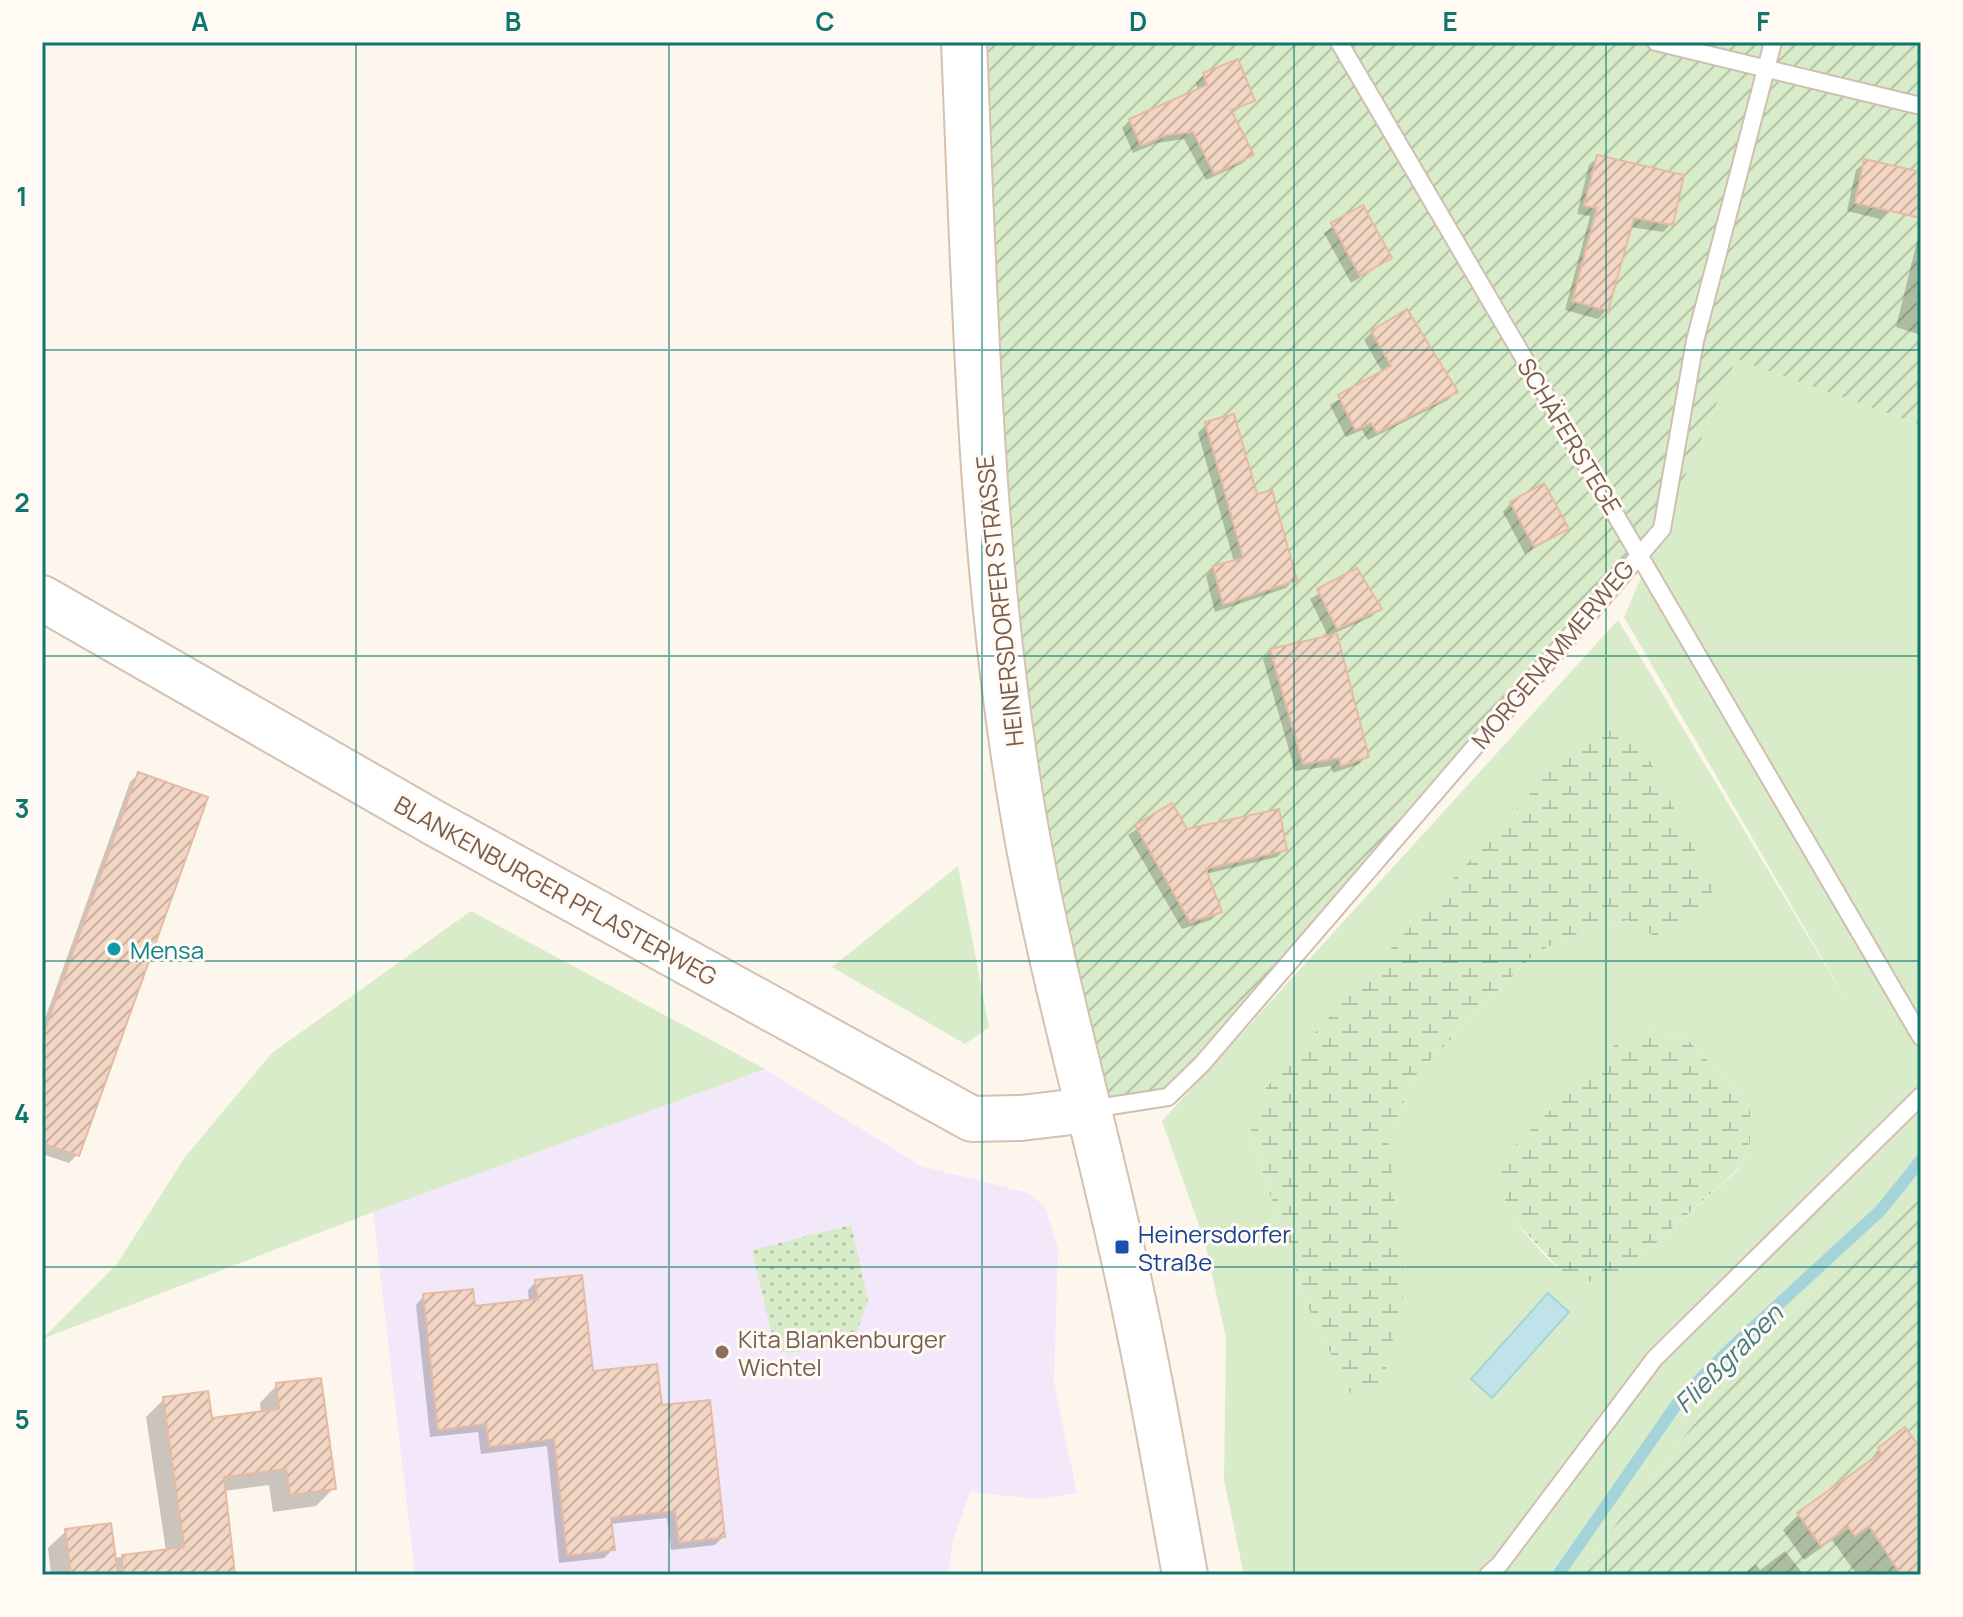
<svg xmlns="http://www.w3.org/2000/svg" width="1963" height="1617" font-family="Manrope,sans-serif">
<defs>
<pattern id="wetland-marsh" width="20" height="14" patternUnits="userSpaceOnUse" patternTransform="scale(2)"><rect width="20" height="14" fill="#d8ecc9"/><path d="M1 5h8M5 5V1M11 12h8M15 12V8" fill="none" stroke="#b4c2a5"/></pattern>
<pattern id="park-dots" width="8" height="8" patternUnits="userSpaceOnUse" patternTransform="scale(2)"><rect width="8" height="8" fill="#d8ecc9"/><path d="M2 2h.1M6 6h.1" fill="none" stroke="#b4c2a5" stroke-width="1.8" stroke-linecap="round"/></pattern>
<pattern id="garden-furrows" width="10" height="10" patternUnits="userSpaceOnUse" patternTransform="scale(2)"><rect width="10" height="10" fill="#d8ecc9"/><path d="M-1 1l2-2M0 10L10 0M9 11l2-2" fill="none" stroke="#b4c2a5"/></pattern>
<pattern id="building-hatch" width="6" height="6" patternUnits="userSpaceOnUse" patternTransform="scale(2)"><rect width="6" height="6" fill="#f3d5c3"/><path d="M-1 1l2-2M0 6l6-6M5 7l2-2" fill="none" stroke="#cab0a1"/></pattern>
</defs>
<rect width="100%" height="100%" fill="#fdf6ec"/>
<polygon fill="#f3e8fa" points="765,1069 921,1166 1029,1193 1045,1207 1058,1249 1054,1383 1077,1493 1037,1499 970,1492 953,1541 948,1575 415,1575 373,1212"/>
<g fill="#d8ecc9" fill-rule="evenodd">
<path d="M1736,358L1921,425V1195L1756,1345L1576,1575H1244L1224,1480L1226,1338L1205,1242L1162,1121L1618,620L1851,1008L1624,617ZM1641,744L1628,920L1589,928L1535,953L1414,1077L1388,1140L1351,1395L1307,1305L1250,1134ZM1646,1029L1686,1038L1738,1092L1750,1110V1142L1740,1168L1624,1272C1565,1297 1546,1254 1508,1214ZM1548,1294L1569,1312L1492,1397L1471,1378Z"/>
<polygon points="958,866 989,1027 965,1044 832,967"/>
<polygon points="471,911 765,1069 373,1212 42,1339 117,1264 185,1157 272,1053"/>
</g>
<g fill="url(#wetland-marsh)">
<polygon points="1611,731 1641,744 1714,887 1704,913 1661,940 1628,920 1589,928 1535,953 1414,1077 1388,1140 1405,1289 1382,1385 1351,1395 1307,1305 1250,1134 1264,1090 1579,739"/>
<polygon points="1646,1029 1686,1038 1738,1092 1750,1110 1750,1142 1740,1167 1624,1272 1602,1281 1583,1282 1563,1272 1508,1214 1500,1175 1509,1152 1619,1041"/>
</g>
<polygon fill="url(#park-dots)" points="851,1225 868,1300 852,1345 788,1353 775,1348 752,1250"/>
<g fill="url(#garden-furrows)">
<polygon points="964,42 1921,42 1921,425 1736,359 1662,529 1168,1097 1088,1110 1024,821"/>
<polygon points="1921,1195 1921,1575 1576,1575 1756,1345"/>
</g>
<polygon fill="#bfe3e8" stroke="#a5d3da" stroke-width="2" points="1548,1293 1569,1312 1492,1398 1471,1379"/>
<g fill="#0003">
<polygon points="1204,75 1253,100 1230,114 1251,155 1243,163 1206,180 1184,139 1157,143 1133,153 1122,128 1130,120 1198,91 1196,83"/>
<polygon points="1598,157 1671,224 1663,232 1630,227 1606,310 1598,319 1565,310 1590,216 1577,214 1589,165"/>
<polygon points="1865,162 1889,210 1880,219 1847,211 1856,170"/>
<polygon points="1362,208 1390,258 1351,283 1324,233"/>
<polygon points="1921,225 1921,335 1896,327"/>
<polygon points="1372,332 1456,391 1448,400 1368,440 1362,430 1346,437 1330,405 1383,373 1364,340"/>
<polygon points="1206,424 1256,496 1294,579 1286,588 1215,612 1206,576 1214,567 1234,562 1198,433"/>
<polygon points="1511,503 1566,529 1525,554 1503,512"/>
<polygon points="1356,571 1379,609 1371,617 1328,636 1310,599"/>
<polygon points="1271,651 1367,756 1359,764 1333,773 1331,766 1295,771 1263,659"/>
<polygon points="138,774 77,1155 69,1163 42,1154 42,1027 130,782"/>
<polygon points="1171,806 1186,831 1285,849 1277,857 1206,874 1219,912 1211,920 1182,929 1128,835"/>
<polygon points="536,1282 591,1373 660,1407 723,1537 715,1545 671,1550 667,1518 610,1524 612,1550 604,1558 559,1563 547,1446 481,1454 478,1432 430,1437 416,1305 424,1296 473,1308 529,1302 528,1290"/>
<polygon points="277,1385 334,1488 316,1506 273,1512 269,1485 224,1491 233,1575 51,1575 48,1548 66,1531 114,1558 166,1551 146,1417 164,1399 210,1420 261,1413 260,1403"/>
<polygon points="1879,1449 1921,1453 1921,1575 1857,1575 1832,1540 1804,1560 1783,1530 1798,1515 1865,1467"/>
<polygon points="1785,1551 1804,1575 1743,1575 1756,1564 1760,1570"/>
</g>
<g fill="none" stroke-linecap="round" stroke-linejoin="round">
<polyline stroke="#a5d3da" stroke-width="12" points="1558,1575 1681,1398 1730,1349 1881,1210 1921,1160"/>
</g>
<g fill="url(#building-hatch)" stroke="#e6bba3" stroke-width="2">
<polygon points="1238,59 1255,101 1231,110 1254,155 1214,174 1193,132 1167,135 1141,146 1129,119 1207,85 1203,73"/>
<polygon points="1597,155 1684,175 1673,225 1634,218 1608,311 1572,301 1597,208 1584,206"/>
<polygon points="1864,159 1921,172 1921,218 1855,203"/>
<polygon points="1363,205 1392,258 1360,276 1331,223"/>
<polygon points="1407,309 1458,392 1377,433 1371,423 1355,430 1338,395 1391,366 1371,331"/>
<polygon points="1234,414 1257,494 1272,490 1297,580 1223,605 1213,566 1243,558 1205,422"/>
<polygon points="1544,483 1569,529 1534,547 1510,502"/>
<polygon points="1357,568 1382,609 1337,629 1317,589"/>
<polygon points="1337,634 1369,757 1341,766 1339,758 1303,764 1270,649"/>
<polygon points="138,772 208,797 79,1156 42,1143 42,1038"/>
<polygon points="1172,803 1187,829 1279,809 1287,850 1206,869 1222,912 1190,922 1135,825"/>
<polygon points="582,1275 593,1371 657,1364 662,1405 710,1400 725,1537 679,1543 675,1511 611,1518 615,1550 567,1556 554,1439 489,1447 486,1424 438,1430 423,1294 473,1289 475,1306 538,1299 535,1280"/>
<polygon points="321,1378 336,1489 290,1495 286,1469 224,1477 235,1575 123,1575 122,1555 184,1547 163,1397 208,1391 212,1418 279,1409 276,1383"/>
<polygon points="1905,1427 1921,1449 1921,1575 1901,1575 1869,1526 1855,1536 1848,1527 1821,1546 1797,1513 1881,1453 1878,1448"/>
<polygon points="111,1523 118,1575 71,1575 65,1529"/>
</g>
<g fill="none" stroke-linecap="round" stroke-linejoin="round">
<g stroke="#d1beb0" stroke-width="20">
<g id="service">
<polyline points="1339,42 1921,1037"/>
<polyline points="1656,42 1921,106"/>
<polyline points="1091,1109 1168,1097 1202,1064 1662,529 1695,341 1773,42"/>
<polyline points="1488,1575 1500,1564 1655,1358 1921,1096"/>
</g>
</g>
<g stroke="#d6c0b0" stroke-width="48">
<g id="secondary">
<path d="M964,42C975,302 980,563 1024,819C1049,963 1089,1103 1121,1246C1146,1354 1165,1465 1185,1575"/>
<polyline points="42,598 436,824 972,1119 1021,1118 1088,1110"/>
</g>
</g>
<use href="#service" stroke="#fff" stroke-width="16"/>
<use href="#secondary" stroke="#fff" stroke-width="44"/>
</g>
<path fill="none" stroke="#0f766e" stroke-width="2" stroke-opacity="0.55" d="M356,42V1575M669,42V1575M982,42V1575M1294,42V1575M1606,42V1575M42,350H1921M42,656H1921M42,961H1921M42,1267H1921"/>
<circle fill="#0f9aa8" stroke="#fffaf3" stroke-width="3" cx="114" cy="949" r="8"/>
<rect fill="#1a4fb4" stroke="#fffaf3" stroke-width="3" x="1114" y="1239" width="16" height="16" rx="4"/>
<circle fill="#8d6e63" stroke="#fffaf3" stroke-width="3" cx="722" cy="1352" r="8"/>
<g text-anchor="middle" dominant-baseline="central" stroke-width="6" stroke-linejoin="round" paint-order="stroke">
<g font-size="24" fill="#7a5c4d" stroke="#fffaf3">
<text transform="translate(1570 436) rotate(59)">SCHÄFERSTEGE</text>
<text transform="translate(999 601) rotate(-96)">HEINERSDORFER STRASSE</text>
<text transform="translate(1552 654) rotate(-50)">MORGENAMMERWEG</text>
<text transform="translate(556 890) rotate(29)">BLANKENBURGER PFLASTERWEG</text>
</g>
<g font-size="24" fill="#0d838f" stroke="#fffaf3" text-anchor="start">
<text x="130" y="949">Mensa</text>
</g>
<g font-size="24" fill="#164399" stroke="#fffaf3" text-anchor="start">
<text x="1138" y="1233">Heinersdorfer<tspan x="1138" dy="28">Straße</tspan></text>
</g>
<g font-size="24" fill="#785e54" stroke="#fffaf3" text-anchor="start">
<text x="738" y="1338">Kita Blankenburger<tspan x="738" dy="28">Wichtel</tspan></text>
</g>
<g font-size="26" font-style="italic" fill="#437c86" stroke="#fffaf3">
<text transform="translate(1728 1358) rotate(-45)">Fließgraben</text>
</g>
</g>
<rect width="1963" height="1617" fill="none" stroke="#fffaf3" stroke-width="88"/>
<rect x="44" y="44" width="1875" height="1529" fill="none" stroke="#0f766e" stroke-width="3"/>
<g font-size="26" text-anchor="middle" font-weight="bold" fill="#0f766e">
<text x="200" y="31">A</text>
<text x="513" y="31">B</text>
<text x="825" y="31">C</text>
<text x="1138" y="31">D</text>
<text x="1450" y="31">E</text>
<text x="1763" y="31">F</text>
<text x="22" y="206">1</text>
<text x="22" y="512">2</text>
<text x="22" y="818">3</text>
<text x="22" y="1123">4</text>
<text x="22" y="1429">5</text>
</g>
</svg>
